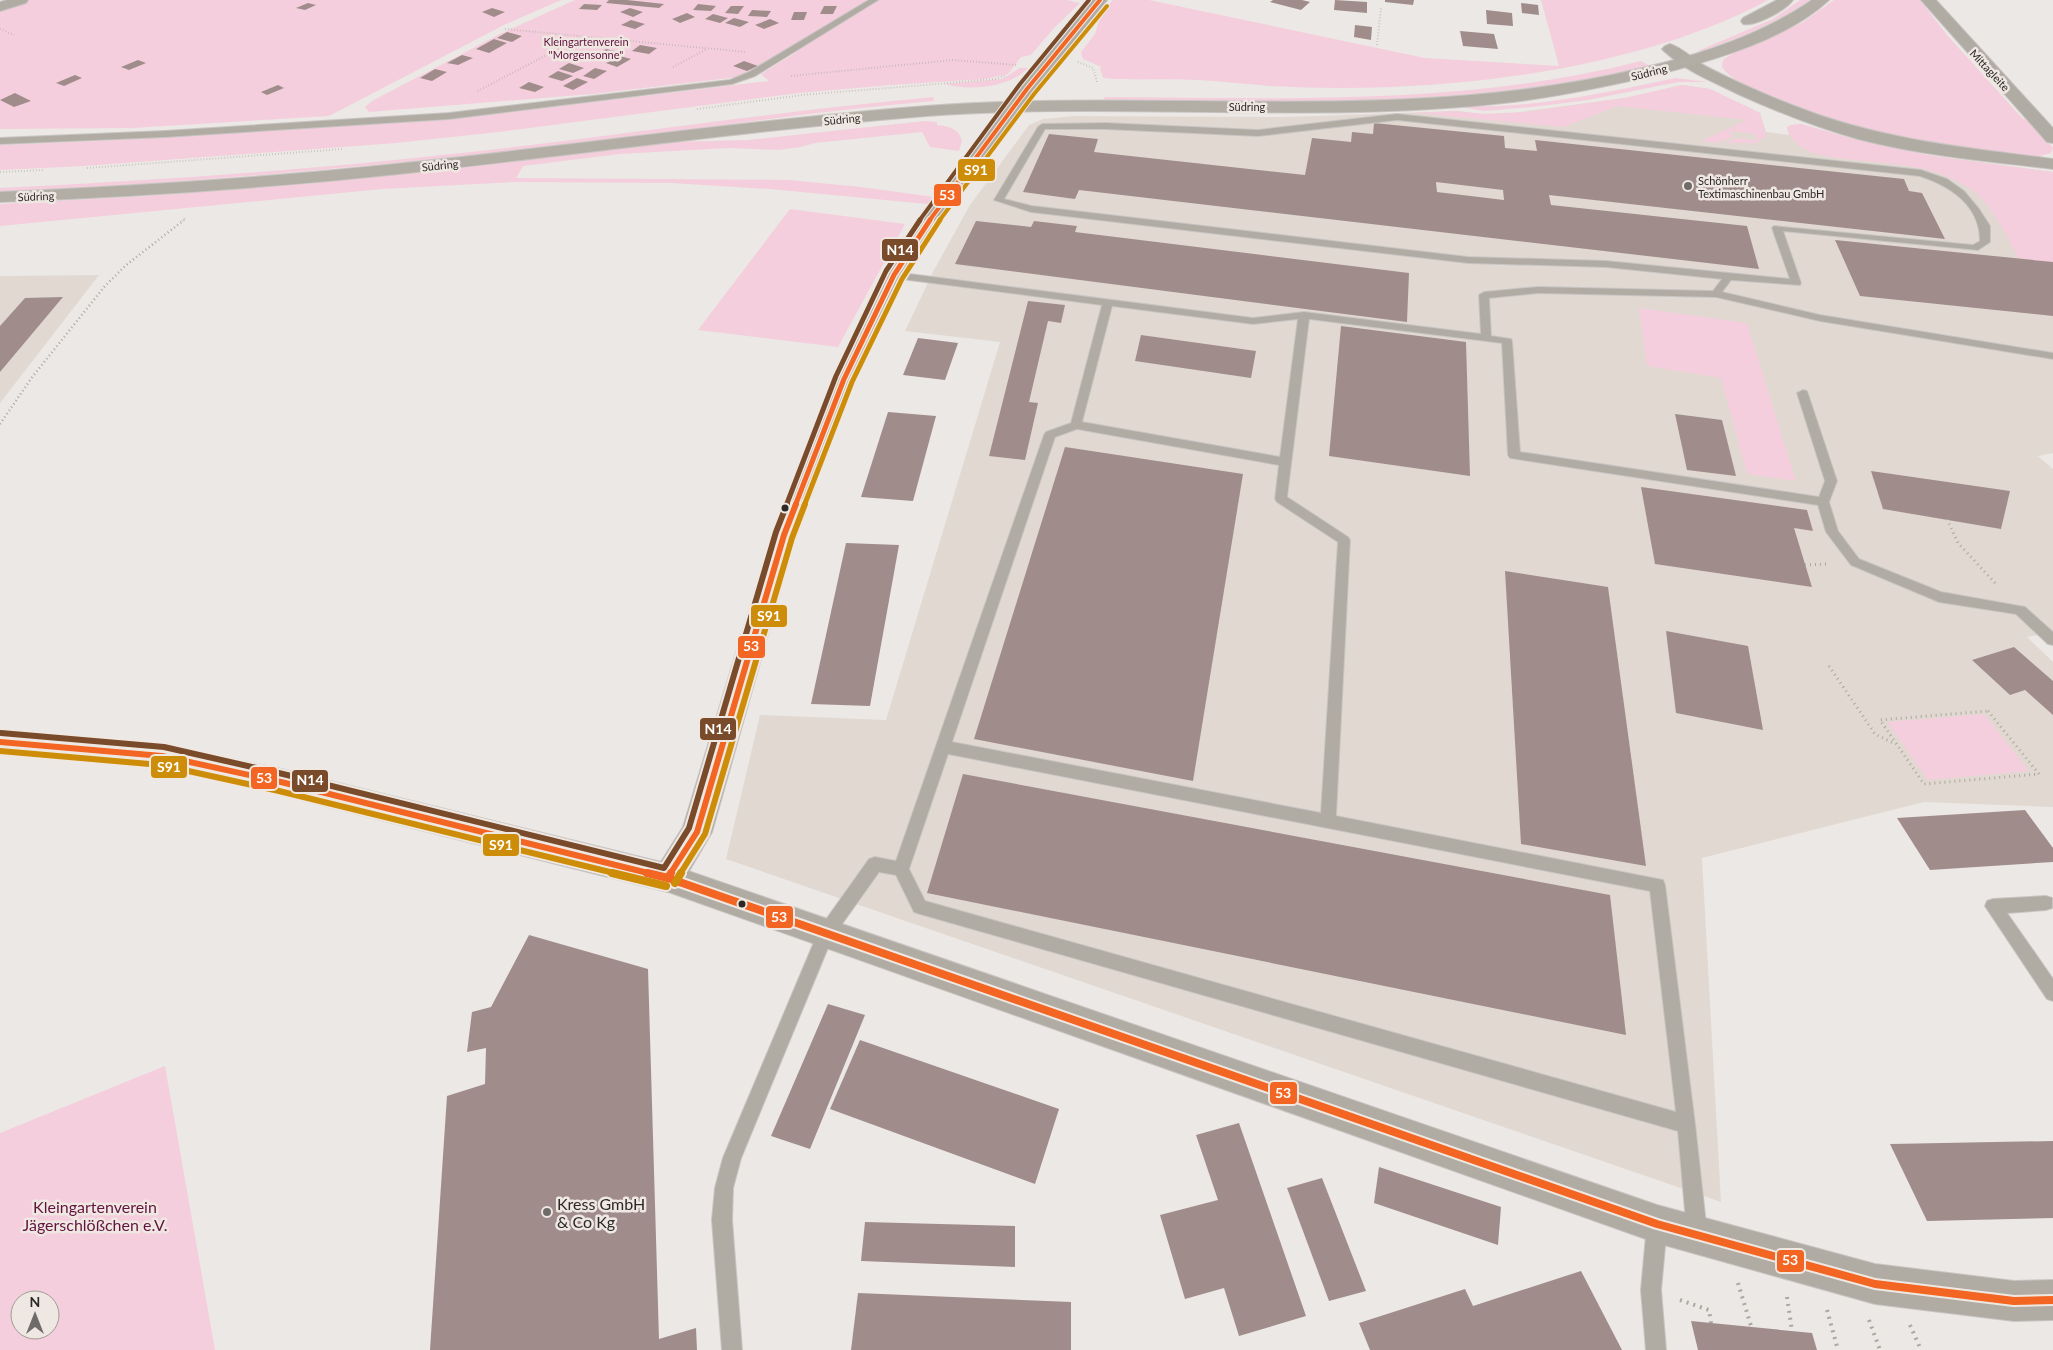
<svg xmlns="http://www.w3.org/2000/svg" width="2053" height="1350" font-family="Lato,sans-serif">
<rect width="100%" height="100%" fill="#ece8e5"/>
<g fill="#e1d9d1">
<polygon points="1682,85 1710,89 1760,113 1766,132 1789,135 1787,128 1788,126 1801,124 1850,138 1927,155 2053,172 2053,453 2038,456 2053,469 2053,632 2027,637 2053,662 2053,807 1924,802 1702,858 1721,1202 726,859 760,715 886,720 1000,342 905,331 934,270 970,205 1029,125 1043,119 1073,116 1284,117 1456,111 1483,114 1513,113 1625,98"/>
<polygon points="99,275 0,403 0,276"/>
</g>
<g fill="#f4cedc" fill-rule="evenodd">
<polygon points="28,0 561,0 504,25 329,116 133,128 0,129 0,9"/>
<polygon points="575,0 868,0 747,76 592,94 369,112 365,107 372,101 500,34"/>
<polygon points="878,0 1067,0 1080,3 1054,28 1031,55 1021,57 1008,74 986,79 891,85 799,93 498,132 396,143 84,166 0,170 0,145 98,141 446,120 769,81 761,74 795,53 802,46"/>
<path d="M1113,0H1149L1425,58L1559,66L1541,0H1768C1629,75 1425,95 1269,86C1245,84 1221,81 1197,80C1166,78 1134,81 1103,78L1100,68L1102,67L1083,59L1081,52L1095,34L1102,12Z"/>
<path d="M1800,0H1810C1776,23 1740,38 1702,51H1698L1773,19Z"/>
<path d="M1834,0H1920L1947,35L2023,119H2031L2053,148L2051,153L2036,157C1987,151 1936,148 1889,136C1850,127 1813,114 1777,99C1759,92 1733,83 1722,67L1723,60L1730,55L1803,22Z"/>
<path d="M1641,61L1650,66C1471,108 1287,102 1105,100L1104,97C1284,98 1466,106 1641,61Z"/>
<path d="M1020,68H1028C1009,88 970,91 944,84L1002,79Z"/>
<path d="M1675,78L1708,82H1678L1588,100L1532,107L1483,111L1459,106C1532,109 1604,93 1675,78Z"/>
<polygon points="1682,85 1710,89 1760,113 1766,136 1756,143 1724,143 1737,138 1757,140 1755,134 1730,131 1732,137 1716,143 1701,141 1747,120 1617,106 1564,127 1414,113 1456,111 1483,114 1525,112 1625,98"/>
<path d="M933,97L934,101C811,111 690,131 568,145C379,166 190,183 0,192V188C147,181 295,171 442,155C605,138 768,112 933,97Z"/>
<path d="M925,121L937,122V125C948,126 960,129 962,141L959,151L930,147L922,132L815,143L801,147L779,150L729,148L619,154L523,166L516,178L789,180L861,187L934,197L927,204L770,189L672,183L513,182L382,189L0,226V204L146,196L312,183L508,162L671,142L748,140Z"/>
<path d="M1801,124L1850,138L1927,155L2053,172V262L2019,259C2006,236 1993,205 1972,190C1939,166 1894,164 1855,160C1838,158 1818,157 1803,148C1795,144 1790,136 1787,128L1791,125Z"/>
<polygon points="790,209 905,224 838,347 698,330"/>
<polygon points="1639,308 1747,323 1796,481 1747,474 1721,378 1647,366"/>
<polygon points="1984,714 2029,771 1928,780 1887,722"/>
<path d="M165,1066L215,1350H0V1133ZM20,1300H50V1330H20Z"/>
</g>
<g fill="#a08d8b" fill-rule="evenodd">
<polygon points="609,0 627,0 664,4 659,8 606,3"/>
<polygon points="1273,0 1302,0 1310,2 1301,10 1270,2"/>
<polygon points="1335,0 1367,2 1367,13 1334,10"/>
<polygon points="1385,0 1414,0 1413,5 1385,2"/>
<polygon points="308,3 316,5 305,10 296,8"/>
<polygon points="1521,3 1538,5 1539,15 1522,13"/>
<polygon points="584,4 602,5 597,10 579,9"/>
<polygon points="698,4 716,6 711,11 693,10"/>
<polygon points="731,6 744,6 738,14 725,13"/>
<polygon points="824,6 837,6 833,14 820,14"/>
<polygon points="492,8 505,12 494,17 482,12"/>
<polygon points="630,8 643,12 633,17 620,12"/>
<polygon points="752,10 771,11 767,17 748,16"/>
<polygon points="1486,10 1512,13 1513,26 1487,24"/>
<polygon points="794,12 807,12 804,20 791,20"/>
<polygon points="687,13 695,17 680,23 672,19"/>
<polygon points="713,14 728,18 720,23 705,19"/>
<polygon points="734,18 749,22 740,27 725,23"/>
<polygon points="770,19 779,23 764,29 755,25"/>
<polygon points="631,20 645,24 635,29 621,25"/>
<polygon points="1355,25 1372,27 1371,40 1354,37"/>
<polygon points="1460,31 1494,34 1498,49 1463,46"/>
<polygon points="507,32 522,36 512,42 497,38"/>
<polygon points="494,39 507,43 489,53 476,49"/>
<polygon points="640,45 657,48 649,54 632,51"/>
<polygon points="606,49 622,53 613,59 597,55"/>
<polygon points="462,55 473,58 458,65 447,63"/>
<polygon points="620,56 631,59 617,67 606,63"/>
<polygon points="138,60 146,63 129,70 121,67"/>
<polygon points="744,61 758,66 747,71 733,66"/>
<polygon points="569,63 584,68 573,73 559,69"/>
<polygon points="595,68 607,71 594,79 583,76"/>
<polygon points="435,69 447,72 432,81 420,78"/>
<polygon points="558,71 573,76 562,81 548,77"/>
<polygon points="75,75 82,78 64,86 56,83"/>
<polygon points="577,78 588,82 573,90 563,86"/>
<polygon points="529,82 544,87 535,92 519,88"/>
<polygon points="278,85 284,88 267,95 261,92"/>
<polygon points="15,93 31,101 14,107 0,100"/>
<path d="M1374,123L1504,136L1505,148L1537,151L1535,140L1904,179L1909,191L1922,193L1945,239L1549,195L1551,205L1747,226L1759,269L1079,190L1075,199L1023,192L1049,134L1098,139L1094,152L1305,175L1312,138L1351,142L1352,132L1373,134ZM1436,182L1503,190L1504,200L1437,192Z"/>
<polygon points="976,221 1031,227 1034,221 1077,226 1075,232 1409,273 1407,322 955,264"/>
<polygon points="1835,240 2053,262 2053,316 1860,296"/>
<polygon points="63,297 0,372 0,326 25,298"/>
<polygon points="1028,301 1065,305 1061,323 1048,321 1029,402 1038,403 1025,460 989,456"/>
<polygon points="1341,326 1466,342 1470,476 1329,456"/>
<polygon points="1141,335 1256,351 1251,378 1135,361"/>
<polygon points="918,338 958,343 945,380 903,375"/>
<polygon points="888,412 936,416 913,501 861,497"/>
<polygon points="1675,414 1722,420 1736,476 1687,470"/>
<polygon points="1065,447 1243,474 1193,781 974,739"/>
<polygon points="1871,471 2010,491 2001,529 1883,509"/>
<polygon points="1641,487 1807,510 1813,531 1794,528 1812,587 1655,564"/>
<polygon points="846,543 899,545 870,706 811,704"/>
<polygon points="1505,571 1608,587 1646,866 1521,844"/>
<polygon points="1666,631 1748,646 1763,730 1676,713"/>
<polygon points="2014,647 2053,681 2053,715 2025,690 2010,695 1972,660"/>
<polygon points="963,774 1610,895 1626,1035 927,893"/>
<polygon points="2025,810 2053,848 2053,862 1930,870 1897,818"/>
<polygon points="529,935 648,969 659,1339 696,1328 697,1350 430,1350 447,1096 485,1084 486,1048 467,1052 472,1012 491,1007"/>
<polygon points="828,1004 865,1015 810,1149 771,1136"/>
<polygon points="860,1040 1059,1109 1035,1184 830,1109"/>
<polygon points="1239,1123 1306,1316 1239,1336 1224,1288 1185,1299 1160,1215 1218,1200 1196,1135"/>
<polygon points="2053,1141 2053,1218 1927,1221 1890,1144"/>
<polygon points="1379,1167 1501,1207 1498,1245 1374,1203"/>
<polygon points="1322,1178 1366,1291 1329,1301 1287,1188"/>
<polygon points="865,1222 1015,1226 1015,1267 861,1261"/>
<polygon points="1581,1271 1622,1350 1370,1350 1359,1323 1465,1289 1473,1306"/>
<polygon points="858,1293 1071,1302 1071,1350 851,1350"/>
<polygon points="1691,1321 1812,1333 1817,1350 1698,1350"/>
</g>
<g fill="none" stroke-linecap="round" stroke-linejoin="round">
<g stroke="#c8c5c3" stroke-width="2">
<g id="service">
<polygon points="869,0 878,0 755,76 732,84 449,119 165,137 0,144 0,138 165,131 449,113 730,80 749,72"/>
<path d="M1397,114L1921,170L1947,179L1964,191L1979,209L1990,226V242L1978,250L1783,231L1801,283L1800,285L1731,280L1722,292L1820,315L2053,353V359L1820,321L1716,297L1538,293L1489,298L1491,336L1511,339L1512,341L1520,452L1819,497L1825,481L1797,393L1803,390L1807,391L1837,481L1829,502L1838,531L1859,559L1941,592L2025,607L2053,632V645L2048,644L2016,614L1939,602L1851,565L1826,532L1818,505L1510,458L1508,455L1502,343L1309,319L1287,497L1348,537L1350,540L1336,816L1663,880L1665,885L1695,1124L1707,1233L1704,1240L1697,1243L1690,1240L1687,1233L1678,1131L920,914L914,912L896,875L879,872L832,938L741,1158L733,1188L732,1220L742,1350H722L712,1220L715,1188L723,1158L820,928L869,859L875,857L896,861L1044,435L1046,432L1071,423L1102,305L894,278L889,275L894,272L1253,318L1304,312L1481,334L1479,295L1484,292L1538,287L1713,291L1722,279L1606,267L1468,263L1031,212L994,200L1038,127L1042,124L1105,123L1258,130ZM1397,120L1920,176C1950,186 1980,205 1980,241L1973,245L1774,226L1772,228L1790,279L1606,261L1468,257L1032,206L1004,199L1045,129H1105L1258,136ZM1112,306L1253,324L1298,319L1280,457L1082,422ZM1077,429L1279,465L1275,499L1277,502L1338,542L1321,813L952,742L1055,437ZM948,754L1650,891L1676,1112L925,901L909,869Z"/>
<polygon points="2046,896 2052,898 2052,908 2046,910 2007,913 2053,979 2053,1001 2047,999 1985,906 1987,901 1993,899"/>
<polygon points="1657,1215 1664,1218 1667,1225 1661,1290 1666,1350 1646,1350 1641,1290 1647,1225 1650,1218"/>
</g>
</g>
<g stroke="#c8c5c3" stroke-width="2">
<g id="minor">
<polygon points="7,0 28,0 26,3 0,11 0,2"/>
<polygon points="1921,0 1936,0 2053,128 2053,143 2047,142"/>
<path d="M1670,44C1683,48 1696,62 1709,68C1736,82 1764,94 1792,105C1880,140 1961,147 2053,159V169C1988,161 1922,156 1858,139C1818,128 1778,112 1740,95C1714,82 1687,72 1665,52L1662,49L1665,46Z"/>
<polygon points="668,864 1657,1205 1875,1264 2014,1281 2053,1280 2053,1320 2014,1321 1875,1304 1657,1243 657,888 652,878 657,868"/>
</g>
</g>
<g stroke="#c8c5c3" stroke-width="2">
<polygon id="tertiary" points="1092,0 1107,0 1033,92 946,209 904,275 855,379 796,535 712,832 679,888 668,892 281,795 162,768 0,754 0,730 162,744 281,769 661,862 683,827 772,535 833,379 884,275 931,203 1021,86"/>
</g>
<g stroke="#c8c5c3" stroke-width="2">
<g id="primary">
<path d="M1777,0H1793C1786,10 1755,27 1743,24L1741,21L1743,18Z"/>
<path d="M1812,0H1829C1787,39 1715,60 1660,74C1609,86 1557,97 1504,103C1313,124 1119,102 927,116C751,130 575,155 399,174C267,188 133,197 0,202V192C132,186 264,178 395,164C572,146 749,120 926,106C1165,88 1408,125 1642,68C1702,54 1761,35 1812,0Z"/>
</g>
</g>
<g stroke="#aba7a1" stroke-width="2" stroke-dasharray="0.5 2.5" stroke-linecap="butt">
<polyline points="0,29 14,35"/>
<polyline points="505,29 746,52"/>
<polyline points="1377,45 1381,8"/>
<polyline points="1078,62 1093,68 1097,82"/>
<polyline points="673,67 707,49"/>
<polyline points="791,76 953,60 1016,65"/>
<polyline points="478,91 581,37"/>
<polyline points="697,109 802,95 996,79 1006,75"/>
<polyline points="87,168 343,149"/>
<polyline points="0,172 44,170"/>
<polyline points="182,221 186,218"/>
</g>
<polyline stroke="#aba7a1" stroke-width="2.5" stroke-dasharray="1 3" stroke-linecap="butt" points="0,424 33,376 105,286 125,266 184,220"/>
<g stroke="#aba7a1" stroke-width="3" stroke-dasharray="1 4" stroke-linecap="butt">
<polyline points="1947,519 1958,543 1996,584"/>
<polyline points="1805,565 1827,564"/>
<polyline points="1829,666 1875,734 1895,744"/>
<polygon points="1988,711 2039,774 1924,784 1880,720"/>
</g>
<g stroke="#aba7a1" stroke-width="4" stroke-dasharray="2 5" stroke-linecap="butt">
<polyline points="1738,1283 1751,1326"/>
<polyline points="1787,1297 1792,1331"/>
<polyline points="1680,1300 1709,1310 1711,1323"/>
<polyline points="1827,1310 1838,1350"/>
<polyline points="1869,1320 1880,1350"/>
<polyline points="1910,1325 1921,1350"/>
</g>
<use href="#service" fill="#b0aca4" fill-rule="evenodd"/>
<use href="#minor" fill="#b0aca4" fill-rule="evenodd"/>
<use href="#tertiary" fill="#b0aca4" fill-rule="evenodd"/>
<use href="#primary" fill="#b2aea5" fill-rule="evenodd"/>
<g stroke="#efe8e2" stroke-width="6">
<polyline id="bus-1-far3" points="929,221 1027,89 1100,0"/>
</g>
<g stroke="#efe8e2" stroke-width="8">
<polyline id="bus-1-far2" points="795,506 844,379 894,275 930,220"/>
</g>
<g stroke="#efe8e2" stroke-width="10">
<g id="bus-1-far1">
<polyline points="0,742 162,756 281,782 652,874"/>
<polyline points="670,874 697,832 784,535 796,504"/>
</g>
</g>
<g stroke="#efe8e2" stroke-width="12">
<g id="bus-1">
<polyline points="647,873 668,878 1657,1224 1875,1284 2014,1301 2053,1300"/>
<polyline points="668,878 671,873"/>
</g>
</g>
<g stroke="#efe8e2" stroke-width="6">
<polyline id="bus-2-far3" points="939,221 1034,94 1107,6"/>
</g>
<g stroke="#efe8e2" stroke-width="8">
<polyline id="bus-2-far2" points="804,506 852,382 902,279 940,220"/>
</g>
<g stroke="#efe8e2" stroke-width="10">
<g id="bus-2-far1">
<polyline points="0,751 161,765 279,791 618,874"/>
<polyline points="680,874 705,834 792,538 805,504"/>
</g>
</g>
<g stroke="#efe8e2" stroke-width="12">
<g id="bus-2">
<polyline points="612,873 666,886"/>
<polyline points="675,883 681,873"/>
</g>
</g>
<g stroke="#efe8e2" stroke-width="6">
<polyline id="bus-3-far2" points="919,221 1020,84 1089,0"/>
</g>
<g stroke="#efe8e2" stroke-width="8">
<polyline id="bus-3-far1" points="786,506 836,376 886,271 920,220"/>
</g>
<g stroke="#efe8e2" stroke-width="10">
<polyline id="bus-3" points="1,733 164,747 283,774 664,868 689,828 776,532 787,504"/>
</g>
<use href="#bus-1-far3" stroke="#f26522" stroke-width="4"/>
<use href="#bus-1-far2" stroke="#f26522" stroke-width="5"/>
<use href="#bus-1-far1" stroke="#f26522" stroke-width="6"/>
<use href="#bus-1" stroke="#f26522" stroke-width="8"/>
<use href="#bus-2-far3" stroke="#ce8d08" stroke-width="4"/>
<use href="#bus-2-far2" stroke="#ce8d08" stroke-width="5"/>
<use href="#bus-2-far1" stroke="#ce8d08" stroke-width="6"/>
<use href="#bus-2" stroke="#ce8d08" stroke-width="8"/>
<use href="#bus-3-far2" stroke="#7a4b2a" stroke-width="4"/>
<use href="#bus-3-far1" stroke="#7a4b2a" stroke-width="5"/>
<use href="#bus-3" stroke="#7a4b2a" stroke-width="6"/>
</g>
<g fill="#6f6b69" stroke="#efe8e2" stroke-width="2">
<circle cx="1688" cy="186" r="5"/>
<circle cx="547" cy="1212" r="5"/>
</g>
<g fill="#2b2826" stroke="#efe8e2" stroke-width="2">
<circle cx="785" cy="508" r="4.5"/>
<circle cx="742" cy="904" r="4.5"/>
</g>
<g text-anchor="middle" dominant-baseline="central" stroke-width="5" stroke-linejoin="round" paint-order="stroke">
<g font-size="11" fill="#641340" stroke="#efe8e2">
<text x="586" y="41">Kleingartenverein<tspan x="586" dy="13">"Morgensonne"</tspan></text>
</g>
<g font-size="11" fill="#2b2826" stroke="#efe8e2">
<text transform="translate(1990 70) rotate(47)">Mittagleite</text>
<text transform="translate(1649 72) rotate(-14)">Südring</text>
<text x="1247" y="106">Südring</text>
<text transform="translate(842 119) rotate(-6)">Südring</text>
<text transform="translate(440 165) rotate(-6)">Südring</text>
<text transform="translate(36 196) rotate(-2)">Südring</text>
</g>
<g font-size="11" fill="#2b2826" stroke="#efe8e2" text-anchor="start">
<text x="1698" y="180">Schönherr<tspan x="1698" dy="13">Textimaschinenbau GmbH</tspan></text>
</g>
<g font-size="16" fill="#2b2826" stroke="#efe8e2" text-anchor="start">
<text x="557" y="1203">Kress GmbH<tspan x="557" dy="18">&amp; Co Kg</tspan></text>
</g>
<g font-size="16" fill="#641340" stroke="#efe8e2">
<text x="95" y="1206">Kleingartenverein<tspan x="95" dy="18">Jägerschlößchen e.V.</tspan></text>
</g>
</g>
<g stroke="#efe8e2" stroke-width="2">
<rect x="957" y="158" width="39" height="24" rx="5" fill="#ce8d08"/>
<rect x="933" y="183" width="29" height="24" rx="5" fill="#f26522"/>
<rect x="881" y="238" width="38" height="24" rx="5" fill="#7a4b2a"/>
<rect x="750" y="604" width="38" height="24" rx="5" fill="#ce8d08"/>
<rect x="737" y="635" width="29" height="24" rx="5" fill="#f26522"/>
<rect x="699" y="717" width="38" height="24" rx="5" fill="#7a4b2a"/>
<rect x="150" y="755" width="38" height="24" rx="5" fill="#ce8d08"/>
<rect x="250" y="766" width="28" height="24" rx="5" fill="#f26522"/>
<rect x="291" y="769" width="38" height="24" rx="5" fill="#7a4b2a"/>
<rect x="482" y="833" width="38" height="24" rx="5" fill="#ce8d08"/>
<rect x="765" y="905" width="29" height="24" rx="5" fill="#f26522"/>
<rect x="1269" y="1081" width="29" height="24" rx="5" fill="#f26522"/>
<rect x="1776" y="1249" width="29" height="24" rx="5" fill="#f26522"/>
</g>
<g font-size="14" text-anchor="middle" font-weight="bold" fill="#fff">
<text x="976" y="175">S91</text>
<text x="947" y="200">53</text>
<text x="900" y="255">N14</text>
<text x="769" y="621">S91</text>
<text x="751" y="651">53</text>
<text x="718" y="734">N14</text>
<text x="169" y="772">S91</text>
<text x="264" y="783">53</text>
<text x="310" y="785">N14</text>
<text x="501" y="850">S91</text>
<text x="779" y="922">53</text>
<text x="1283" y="1098">53</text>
<text x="1790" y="1265">53</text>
</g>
<g transform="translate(35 1315)"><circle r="24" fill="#efe8e2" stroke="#a19b97"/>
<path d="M0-4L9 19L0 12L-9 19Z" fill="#6f6b69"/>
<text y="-8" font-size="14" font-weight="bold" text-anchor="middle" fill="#2b2826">N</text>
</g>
</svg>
